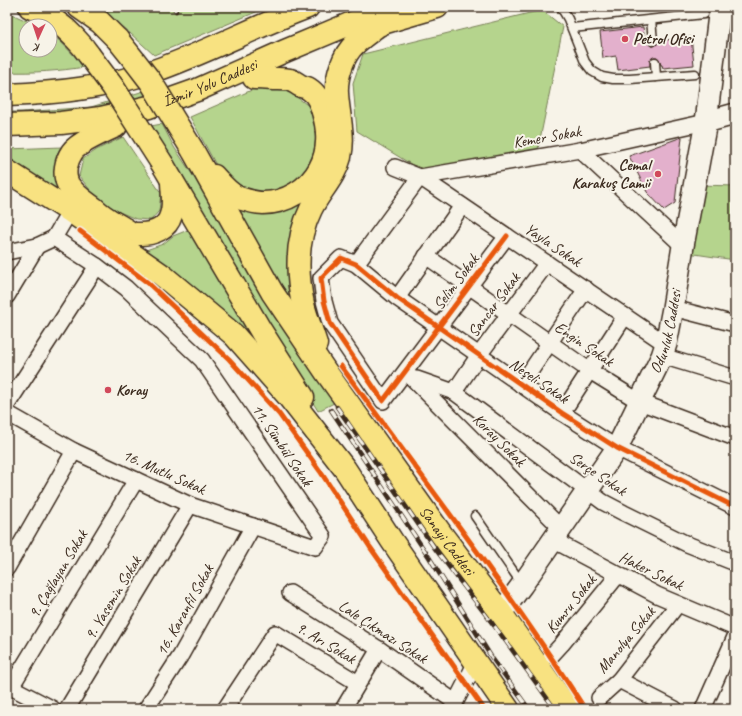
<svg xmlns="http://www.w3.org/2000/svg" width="742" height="716" font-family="Caveat,sans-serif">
<rect width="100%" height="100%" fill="#f7f3e8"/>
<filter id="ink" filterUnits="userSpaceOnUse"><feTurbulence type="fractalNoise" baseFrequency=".025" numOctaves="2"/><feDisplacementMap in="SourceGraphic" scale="8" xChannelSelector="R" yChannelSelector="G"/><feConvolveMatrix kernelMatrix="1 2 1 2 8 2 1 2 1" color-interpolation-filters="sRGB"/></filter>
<g filter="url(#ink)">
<g fill="#b5d48d" stroke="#787f56">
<polygon points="97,7 268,7 154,55 131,34"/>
<polygon points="542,10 563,27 538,149 422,171 357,131 353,83 363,54"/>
<path d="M7,12L38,26H26V50H50V34L60,41L85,67C59,71 34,73 7,72Z"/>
<polygon points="261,86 290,92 310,107 317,130 314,151 308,167 292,186 265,194 241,189 222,176 190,117"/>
<polygon points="144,91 148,100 105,113 7,120 7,112 22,112 91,107"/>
<polygon points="162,124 174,147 200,186 255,280 338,401 318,411 145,127"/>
<polygon points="123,137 161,193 159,211 151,220 136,219 117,211 94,195 79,176 83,159 98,149"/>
<polygon points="63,147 58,152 54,173 59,191 7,158 7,149"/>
<polygon points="319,183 294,298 287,300 225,199 251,209"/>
<polygon points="699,185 735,186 735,260 688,253"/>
<polygon points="188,230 258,340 254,344 135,247 146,250 163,244 173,236"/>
</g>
<g fill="#e3b0cc" stroke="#3b2a1e">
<polygon points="643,27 645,42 648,42 649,44 651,46 654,46 656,45 658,41 691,37 694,65 663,68 662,65 661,65 659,59 657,57 654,57 652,58 650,60 650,66 618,70 616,56 603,58 600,32"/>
<polygon points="682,137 675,203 664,210 647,192 629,156"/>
</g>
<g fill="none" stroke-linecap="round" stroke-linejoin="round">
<g stroke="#3b2a1e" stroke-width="11">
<g id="lane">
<polyline points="561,7 568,19 585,62 592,71 602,77 613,79 630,79 695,74"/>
<polyline points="651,20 653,41"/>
<polyline points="572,28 704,14"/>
<polyline points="655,62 656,77"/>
<polyline points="475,516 522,584"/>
</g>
</g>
<g stroke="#3b2a1e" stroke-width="18">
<g id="street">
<polyline points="580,150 683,246"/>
<polyline points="395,167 420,177 580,150 706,122 714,122"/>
<polyline points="507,236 383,401 330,323 324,301 321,278 341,258 356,264 397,298 562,413 617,448 735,507"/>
<polyline points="7,252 37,246 54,238 70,211"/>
<polyline points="426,256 590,371 640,402 735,438"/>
<polyline points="356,264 420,177 666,344"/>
<polyline points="7,296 37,246"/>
<polyline points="397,298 462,206"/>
<polyline points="673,308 735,324"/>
<polyline points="662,356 735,378"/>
<polyline points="412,378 561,528"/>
<polyline points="417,379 454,392 479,355 547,263"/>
<polyline points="521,385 586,289"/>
<polyline points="454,392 603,502 624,513 687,544 735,563"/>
<polyline points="7,405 97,266"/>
<polyline points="7,413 74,451 190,505 315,547 323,536 202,360 126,288 97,266 54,238"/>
<polyline points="562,413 625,316"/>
<polyline points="553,540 657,595 735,628"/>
<polyline points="7,568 74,451"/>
<polyline points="290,593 379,649 455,702"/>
<polyline points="551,656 562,644 618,575"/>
<polyline points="619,680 675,709"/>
<polyline points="7,685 53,709"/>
<polyline points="11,687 136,480"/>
<polyline points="599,698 619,680 678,604"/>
<polyline points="67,709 190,505"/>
<polyline points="146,709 181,655 253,526"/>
<polyline points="225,709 275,633 358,683"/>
<polyline points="343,709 379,649"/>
<polyline points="452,709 476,662"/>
<polyline points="703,709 735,637"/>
</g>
</g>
<g stroke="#3b2a1e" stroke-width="24">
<g id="secondary">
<polyline points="706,122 735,114"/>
<path id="s1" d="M501,613L522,585L617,448L662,356L666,344L673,308L683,246L706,122L720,7"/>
</g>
</g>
<g stroke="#3b2a1e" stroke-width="25">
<g id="highway">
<path d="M30,7C46,14 63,25 75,38C80,43 85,49 89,55"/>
<polyline points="79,7 100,22 118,40"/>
<path d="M7,95C58,93 105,88 154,71C206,53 256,26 308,7"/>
<path id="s2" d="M7,125L61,123L101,118L149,107L197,90L285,51L359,20L390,11"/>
<path d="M116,126C105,131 78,143 72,152C66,161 63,174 68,184C74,195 86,202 95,209C103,217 113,222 123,228C126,229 130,233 134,234C136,234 138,234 140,234C153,234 167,229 171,215C175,204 172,192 172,181"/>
<path id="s3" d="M192,149L272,292L326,372L442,535L501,613L568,709"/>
<polyline points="163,165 261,331 303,397"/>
<polyline points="7,171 70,211 162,275 234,335 288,396 345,469 392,541 508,709"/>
<path d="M214,176C221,184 229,194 239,198C246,200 255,203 263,203C286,203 309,189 320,168C329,152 329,130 323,112C321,104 317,94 309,89C307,87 303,87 301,86C297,84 294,81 290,80C287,79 282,79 278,79C270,79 262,78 254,78"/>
<path d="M316,344C312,331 306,317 303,304C296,272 296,239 311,209C320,191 335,177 340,157C345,136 338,114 337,93C336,77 343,55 355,44C359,40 363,37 367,34C371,31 375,27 379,25C384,22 391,21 396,19C410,15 423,11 437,7"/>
</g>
</g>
<use href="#lane" stroke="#f7f3e8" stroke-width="8"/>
<use href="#street" stroke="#f7f3e8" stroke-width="15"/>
<use href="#secondary" stroke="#f7f3e8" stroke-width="21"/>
<use href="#highway" stroke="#f8e281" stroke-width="22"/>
<g stroke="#3b2a1e" stroke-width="4.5">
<g id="rail">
<polyline points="173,7 176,11"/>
<polyline points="337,407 436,550 502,636 555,709"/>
<polyline points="331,410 429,557 492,658 529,709"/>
</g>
</g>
<use href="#rail" stroke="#f7f3e8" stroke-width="3" stroke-dasharray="9" stroke-linecap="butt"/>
<g stroke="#3b2a1e" stroke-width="25" stroke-linecap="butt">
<g id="highway-bridge">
<polyline points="118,40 134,60 151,82 192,149"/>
<polyline points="89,55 113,87 163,165"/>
</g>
</g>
<use href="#highway-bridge" stroke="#f8e281" stroke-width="22"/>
<g stroke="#f7f3e8" stroke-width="8">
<g id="cycleway">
<polyline points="80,231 148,283 229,359 279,414 320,471 370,547 484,709"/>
<polyline points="507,236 383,401 330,323 324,301 321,278 341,258 356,264 397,298 562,413 617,448 735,507"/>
<path d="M341,366C424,479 509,591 585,709"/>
</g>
</g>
<use href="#cycleway" stroke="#e8590c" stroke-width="5"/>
</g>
</g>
<g fill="#d1495b" stroke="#f7f3e8" stroke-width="1.5">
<circle cx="625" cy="39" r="4"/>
<circle cx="658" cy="174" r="4"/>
<circle cx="108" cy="390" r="4"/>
</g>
<g text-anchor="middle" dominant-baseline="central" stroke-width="4" stroke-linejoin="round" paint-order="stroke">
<g font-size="16" font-weight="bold" fill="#3b2a1e" stroke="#f7f3e8" text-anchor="start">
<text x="633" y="39">Petrol Ofisi</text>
<text x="650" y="165" text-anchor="end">Cemal<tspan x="650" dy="18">Karakuş Camii</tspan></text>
<text x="116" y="390">Koray</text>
</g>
<g font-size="16" fill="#3b2a1e" stroke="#f7f3e8">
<text stroke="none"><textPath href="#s2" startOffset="209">İzmir Yolu Caddesi</textPath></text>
<text transform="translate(547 137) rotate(-10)">Kemer Sokak</text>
<text transform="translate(553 245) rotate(34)">Yayla Sokak</text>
<text transform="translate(456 282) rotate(-53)">Selim Sokak</text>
<text transform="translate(494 305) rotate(-53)">Sancar Sokak</text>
<text stroke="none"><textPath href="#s1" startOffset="329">Odunluk Caddesi</textPath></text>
<text transform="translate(584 344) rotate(34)">Engin Sokak</text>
<text transform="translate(539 381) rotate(34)">Neşeli Sokak</text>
<text transform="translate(499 440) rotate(45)">Koray Sokak</text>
<text transform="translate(282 445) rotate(56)">11. Sümbül Sokak</text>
<text transform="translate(164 472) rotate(24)">16. Mutlu Sokak</text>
<text transform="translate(598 474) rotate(34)">Serçe Sokak</text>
<text stroke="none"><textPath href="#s3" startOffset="468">Sanayi Caddesi</textPath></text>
<text transform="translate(651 571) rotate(26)">Haker Sokak</text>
<text transform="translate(58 574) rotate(-59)">9. Çağlayan Sokak</text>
<text transform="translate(113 598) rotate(-59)">9. Yasemin Sokak</text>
<text transform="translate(571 604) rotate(-51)">Kumru Sokak</text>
<text transform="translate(185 610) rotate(-61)">16. Karanfil Sokak</text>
<text transform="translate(383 632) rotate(33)">Lale Çıkmazı Sokak</text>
<text transform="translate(626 640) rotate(-50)">Manolya Sokak</text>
<text transform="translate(326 643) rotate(31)">9. Arı Sokak</text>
</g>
</g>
<rect width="742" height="716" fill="none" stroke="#f7f3e8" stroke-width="24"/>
<rect x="12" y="12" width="718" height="692" fill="none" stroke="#3b2a1e" stroke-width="1.5" filter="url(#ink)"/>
<g transform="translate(38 38) rotate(183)"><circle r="19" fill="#f7f3e8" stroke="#aca397"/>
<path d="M0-3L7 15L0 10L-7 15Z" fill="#d1495b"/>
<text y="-6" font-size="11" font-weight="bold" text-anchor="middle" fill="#3b2a1e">K</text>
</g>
</svg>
